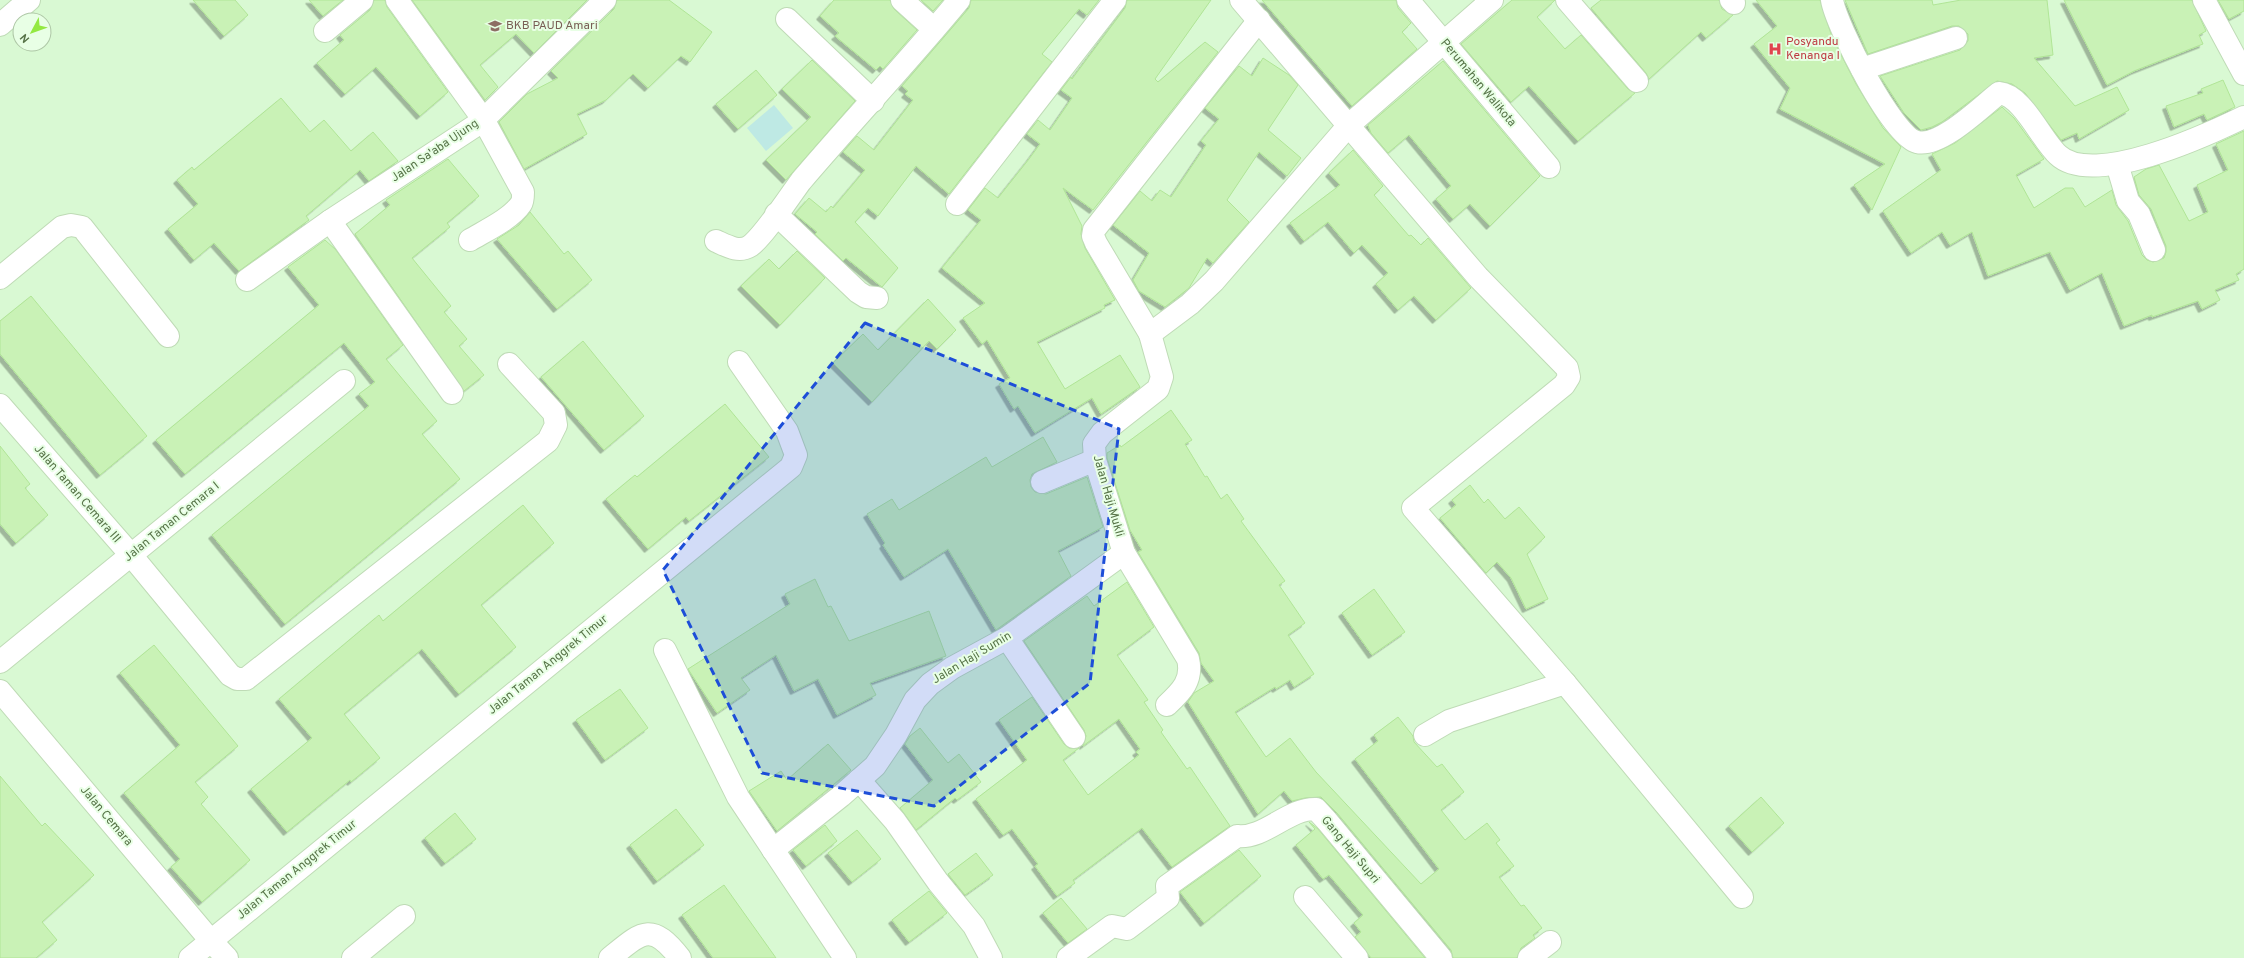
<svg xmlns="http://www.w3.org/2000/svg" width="2244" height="958" font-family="Overpass,sans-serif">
<defs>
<filter id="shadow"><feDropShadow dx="-3.5" dy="3.5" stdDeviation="0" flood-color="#0004"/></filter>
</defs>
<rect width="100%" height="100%" fill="#e2fcdf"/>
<path fill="#d9f9d3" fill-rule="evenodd" d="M0,0H2244V958H0ZM20,20H44V44H20Z"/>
<polygon fill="#bee9e4" points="774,105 793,128 766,151 747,128"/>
<g fill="#c9f2b6" stroke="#b0e596" filter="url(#shadow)">
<polygon points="193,0 235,0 248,15 224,36"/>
<polygon points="309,0 343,0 323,16"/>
<polygon points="374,0 385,0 387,7 448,92 420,116 376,67 345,94 317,63 344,40 340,35 370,10"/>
<polygon points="412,0 587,0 534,53 516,34 480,65 498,87 485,100"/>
<polygon points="617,0 669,0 712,32 690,62 681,56 648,88 633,74 606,100 577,114 587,134 524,169 499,122 527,94 558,78 551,71 614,9"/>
<polygon points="834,0 890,0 894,9 917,30 883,69 880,66 876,70 835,36 839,33 820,16"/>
<polygon points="921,0 943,0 933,11"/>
<polygon points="971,0 1099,0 1087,15 1079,9 1042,54 1052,62 949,194 916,166 878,216 868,208 855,222 898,268 882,287 846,258 843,261 815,234 817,232 795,214 809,198 826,212 831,206 833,208 865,170 843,152 857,136 874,150 913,100 905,94 908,91 902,86 969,8"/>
<polygon points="1127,0 1211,0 1155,79 1158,82 1205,42 1218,52 1093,210 1063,188 1082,226 1081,234 1085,248 1115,300 1104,305 1105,308 1037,342 1065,389 1120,355 1140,387 1101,414 1092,398 1035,433 1018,406 1014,409 999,384 1010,378 987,340 982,344 963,318 985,303 942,268 981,220 968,210 985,188 998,198 1029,159 1040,144 1027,134 1038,120 1050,130 1072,98 1061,90 1071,77 1072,79 1125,8"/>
<polygon points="1262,0 1396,0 1398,8 1411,23 1402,32 1417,49 1352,106"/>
<polygon points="1512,0 1555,0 1537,17 1565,49 1581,35 1628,89 1635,93 1578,141 1529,86 1511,102 1461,44"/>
<polygon points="1601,0 1719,0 1722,9 1733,15 1706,38 1701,32 1649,79 1646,73 1591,8"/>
<polygon points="1756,0 1820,0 1832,37 1856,84 1883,128 1901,147 1872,210 1854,185 1885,164 1780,109 1790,88 1754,44 1777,26"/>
<polygon points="1845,0 1932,0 1933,5 1961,0 2047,0 2053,55 2034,58 2075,106 2117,87 2129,110 2079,139 2077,133 2061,140 2025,93 2012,84 1997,81 1942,122 1932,127 1921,130 1904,113 1880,76 1960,50 1968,41 1968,34 1959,26 1952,26 1868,54"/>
<polygon points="2064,0 2192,0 2206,31 2199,35 2203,44 2134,71 2107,85"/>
<polygon points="2218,0 2244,0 2244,11 2229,19"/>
<polygon points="1263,58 1289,75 1298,85 1268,130 1301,158 1287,176 1259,152 1227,200 1249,222 1213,263 1207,258 1189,288 1165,307 1139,291 1133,280 1149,253 1113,225 1140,191 1152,201 1160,190 1171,197 1206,145 1201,141 1219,119 1205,108 1239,66 1252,76"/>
<polygon points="812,60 855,101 786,180 766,160 811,117 782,89"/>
<polygon points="1443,61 1540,176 1490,226 1470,204 1453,219 1436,199 1451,186 1409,135 1388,153 1371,133 1368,125"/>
<polygon points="756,70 777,95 738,129 716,104"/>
<polygon points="2223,80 2235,107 2207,120 2204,114 2174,127 2166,106 2203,93 2201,89"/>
<polygon points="281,98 310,132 324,120 351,151 373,132 398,161 369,181 360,170 306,216 309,220 239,271 214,243 194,260 168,229 198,204 177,180 192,167 194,170"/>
<polygon points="2002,107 2014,118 2044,159 2016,175 2034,208 2065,188 2073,188 2085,207 2112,190 2116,205 2128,221 2142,255 2147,260 2153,262 2164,258 2166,252 2166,246 2151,209 2139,195 2134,177 2146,169 2159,165 2189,221 2208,212 2197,185 2228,170 2216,144 2244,131 2244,269 2236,274 2239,280 2215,290 2220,300 2202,309 2198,301 2152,317 2152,315 2124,326 2102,273 2070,290 2050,252 1988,276 1972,232 1950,245 1942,232 1911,253 1883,211 1941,170 1932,154 1955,143"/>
<polygon points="1353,150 1383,186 1374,195 1409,236 1411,235 1421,245 1428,238 1471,288 1436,320 1414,296 1398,310 1376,284 1388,273 1362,245 1354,253 1328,222 1304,241 1290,223 1340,185 1329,173"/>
<polygon points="448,159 479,196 447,223 450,227 412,258 451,306 444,312 467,339 459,346 484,375 464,391 355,234 390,205 386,200"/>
<polygon points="530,212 564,254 568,251 592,280 557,309 497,239 519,225"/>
<polygon points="325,240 336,250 403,345 386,359 437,421 422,434 460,479 285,624 212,535 369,406 359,394 375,382 344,343 185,474 156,440 319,305 288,267"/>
<polygon points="797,251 825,278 780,325 741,286 769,259 779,269"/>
<polygon points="31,296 147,436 100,475 0,354 0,321"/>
<polygon points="928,299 956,330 937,349 929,341 872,402 833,363 863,334 878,350"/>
<polygon points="583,341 644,416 604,450 541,377"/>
<polygon points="725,404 769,457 689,521 686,517 648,549 606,499 635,475 637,477"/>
<polygon points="1171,410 1192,440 1185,444 1205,477 1207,476 1221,499 1227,494 1244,519 1241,521 1285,581 1279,585 1305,623 1288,635 1314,674 1294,687 1290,680 1276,689 1275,687 1235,712 1266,757 1290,738 1316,772 1421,884 1439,869 1355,759 1378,741 1374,735 1398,717 1413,736 1414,742 1437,767 1442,764 1464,792 1441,810 1465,840 1487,823 1500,840 1496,843 1514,866 1499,877 1521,906 1524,905 1542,928 1533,935 1535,938 1521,948 1517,958 1453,958 1451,950 1337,813 1321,797 1305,798 1292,801 1284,791 1258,814 1188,702 1194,693 1214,681 1201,663 1199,653 1138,552 1142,550 1130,530 1107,458 1107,453 1120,445 1121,447"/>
<polygon points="1043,437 1057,462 1032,474 1030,480 1031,487 1035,492 1046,494 1087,477 1103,527 1058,551 1071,576 996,630 948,549 904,577 883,545 885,543 867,514 892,499 899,510 986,457 992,467"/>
<polygon points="0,446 30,484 25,488 48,515 16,543 0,524"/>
<polygon points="1470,485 1484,503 1488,499 1505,519 1519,507 1545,537 1527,554 1548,599 1526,609 1511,578 1497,562 1486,573 1440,518 1456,505 1452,500"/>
<polygon points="523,505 554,543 481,605 516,647 459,694 422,649 344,714 380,758 351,782 350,780 287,832 251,789 312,738 279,699 379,615 383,621"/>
<polygon points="815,579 828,607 831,606 849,641 929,611 946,656 870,683 876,695 837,715 818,679 794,691 776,655 741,678 750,690 717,713 688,669 790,604 785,594"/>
<polygon points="1127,582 1154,627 1117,655 1148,700 1144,702 1163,730 1161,732 1187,769 1190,767 1230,826 1172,867 1142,828 1073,880 1075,883 1057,896 1035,866 1038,864 1012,829 1003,835 976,799 1027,760 999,720 1032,697 1064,744 1069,748 1079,748 1063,760 1088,795 1139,755 1136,752 1140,749 1119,719 1083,746 1086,736 1084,730 1024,641 1087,596 1094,606"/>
<polygon points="1374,589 1405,632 1372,655 1342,613"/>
<polygon points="154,645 238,746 195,782 208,797 201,804 250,860 202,902 171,867 180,859 124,793 180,745 120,673"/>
<polygon points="620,689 648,728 605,760 576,720"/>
<polygon points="920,728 948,763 959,754 981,782 957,800 955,798 916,830 900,808 933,780 905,744 910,736"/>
<polygon points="828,744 851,770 777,831 749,791 781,771 787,780"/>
<polygon points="0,776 42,826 45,823 94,875 42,922 57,940 36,958 0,958"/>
<polygon points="1761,797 1784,823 1752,852 1729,826"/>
<polygon points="676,809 704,845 657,881 630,845"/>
<polygon points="455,813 476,839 445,863 425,838"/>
<polygon points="1309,822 1318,829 1425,958 1371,958 1355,937 1361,932 1354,923 1363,915 1329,875 1323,879 1296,845 1315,829"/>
<polygon points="825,825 837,841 806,866 793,850"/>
<polygon points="857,830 881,859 852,882 828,853"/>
<polygon points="1239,850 1261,876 1204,923 1180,892"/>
<polygon points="976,853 993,875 965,895 948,874"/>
<polygon points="724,885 776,958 713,958 682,915"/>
<polygon points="929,891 947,913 909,942 892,920"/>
<polygon points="1061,898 1087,929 1068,943 1043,913"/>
</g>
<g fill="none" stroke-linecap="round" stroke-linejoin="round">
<g stroke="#bfdbb6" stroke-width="24">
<g id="minor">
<path d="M397,0L483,119L523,192C523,196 523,201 521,204C511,219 485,231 470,240"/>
<polyline points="902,0 934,29"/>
<polyline points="1241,0 1478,277 1567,368 1569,377 1564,385 1413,508 1565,683 1742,897"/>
<polyline points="1408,0 1549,167"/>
<polyline points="1567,0 1637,81"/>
<polyline points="1731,0 1734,3"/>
<path d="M1832,0C1836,25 1892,136 1917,142C1940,148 1981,107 1999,93C2023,95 2041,140 2058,155C2093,188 2207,135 2244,117"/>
<polyline points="2204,0 2244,74"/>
<polyline points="787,19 873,101"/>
<polyline points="0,25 29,0"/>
<polyline points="325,31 362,0"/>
<polyline points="1862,69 1956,38"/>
<polyline points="2117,164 2128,201 2139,214 2154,250"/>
<polyline points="957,204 1115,0"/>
<polyline points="776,214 858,292 866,297 877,298"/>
<polyline points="330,221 452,393"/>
<path d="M716,241C727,246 739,253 750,246C764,236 789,197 801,181C853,120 908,62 959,0"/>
<polyline points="0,278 62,227 71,225 82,227 168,336"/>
<polyline points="247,280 330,221 481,122 605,0"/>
<polyline points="1150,334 1190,304 1214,281 1349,125 1492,0"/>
<polyline points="0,405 131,555 230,675 237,679 246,679 548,441 556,425 554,413 509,364"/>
<polyline points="1042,482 1095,460"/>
<polyline points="1007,638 1074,737"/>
<polyline points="665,650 738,797 845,958"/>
<polyline points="0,662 344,381"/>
<polyline points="0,691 211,941 227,958"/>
<path d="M1167,705C1182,691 1193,680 1188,659L1124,553L1095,460L1094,444L1102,433L1158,389L1162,377L1150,334L1096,243L1093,236L1094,230L1259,20"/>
<polyline points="1425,735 1449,721 1565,683"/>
<polyline points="859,780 895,821 938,882 974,926 991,958"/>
<polyline points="773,850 841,796 875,766 896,735 915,700 930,684 952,668 1007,638 1124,553"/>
<polyline points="1305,897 1357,958"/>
<polyline points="190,958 791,467 796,455 787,431 739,362"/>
<polyline points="353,958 404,916"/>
<path d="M610,958C642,932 651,921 680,958"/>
<path d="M1068,958L1112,926L1127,929L1168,898L1167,886L1237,836C1265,839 1288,808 1316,809L1327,821L1441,958"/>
<polyline points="1529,958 1550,942"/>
</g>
</g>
<use href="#minor" stroke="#fff" stroke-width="22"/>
</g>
<path fill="#1d4ed8" fill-opacity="0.2" stroke="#1d4ed8" stroke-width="3" stroke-dasharray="8 5" stroke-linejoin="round" d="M865,323L1119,429L1090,683L934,806L762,773L663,570Z"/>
<defs>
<g id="school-bare" transform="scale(1.08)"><path d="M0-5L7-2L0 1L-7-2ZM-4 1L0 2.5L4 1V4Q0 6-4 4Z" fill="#8d6e63" stroke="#e8ffe5" stroke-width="2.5" paint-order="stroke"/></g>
<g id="hospital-bare" transform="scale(1.08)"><path d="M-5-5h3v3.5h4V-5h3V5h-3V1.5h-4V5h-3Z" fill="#e0444e" stroke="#e8ffe5" stroke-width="2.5" paint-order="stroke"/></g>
</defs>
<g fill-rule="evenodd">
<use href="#school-bare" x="495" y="26"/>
<use href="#hospital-bare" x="1775" y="49"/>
</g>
<g text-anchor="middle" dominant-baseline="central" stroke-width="4" stroke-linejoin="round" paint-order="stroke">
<g font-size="12" fill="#785e54" stroke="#e8ffe5" text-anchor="start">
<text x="506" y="26">BKB PAUD Amari</text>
</g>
<g font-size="12" fill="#be3a42" stroke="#e8ffe5" text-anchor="start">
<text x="1786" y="42">Posyandu<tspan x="1786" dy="14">Kenanga I</tspan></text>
</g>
<g font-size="12" fill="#567347" stroke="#e8ffe5">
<text transform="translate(1478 83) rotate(50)">Perumahan Walikota</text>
<text transform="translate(435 151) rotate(-34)">Jalan Sa'aba Ujung</text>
<text transform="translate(77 494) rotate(49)">Jalan Taman Cemara III</text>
<text transform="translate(1108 496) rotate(74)">Jalan Haji Mukli</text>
<text transform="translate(172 522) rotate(-39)">Jalan Taman Cemara I</text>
<text transform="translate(972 658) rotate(-31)">Jalan Haji Sumin</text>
<text transform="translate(548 665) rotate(-39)">Jalan Taman Anggrek Timur</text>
<text transform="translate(106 816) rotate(50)">Jalan Cemara</text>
<text transform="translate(1350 850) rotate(50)">Gang Haji Supri</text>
<text transform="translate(297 870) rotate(-39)">Jalan Taman Anggrek Timur</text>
</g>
</g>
<g transform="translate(32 32) rotate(229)"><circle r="19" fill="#e8ffe5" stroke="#aec7a6"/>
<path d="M0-3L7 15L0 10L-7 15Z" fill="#93e941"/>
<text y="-6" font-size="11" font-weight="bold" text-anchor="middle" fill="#567347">N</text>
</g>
</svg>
